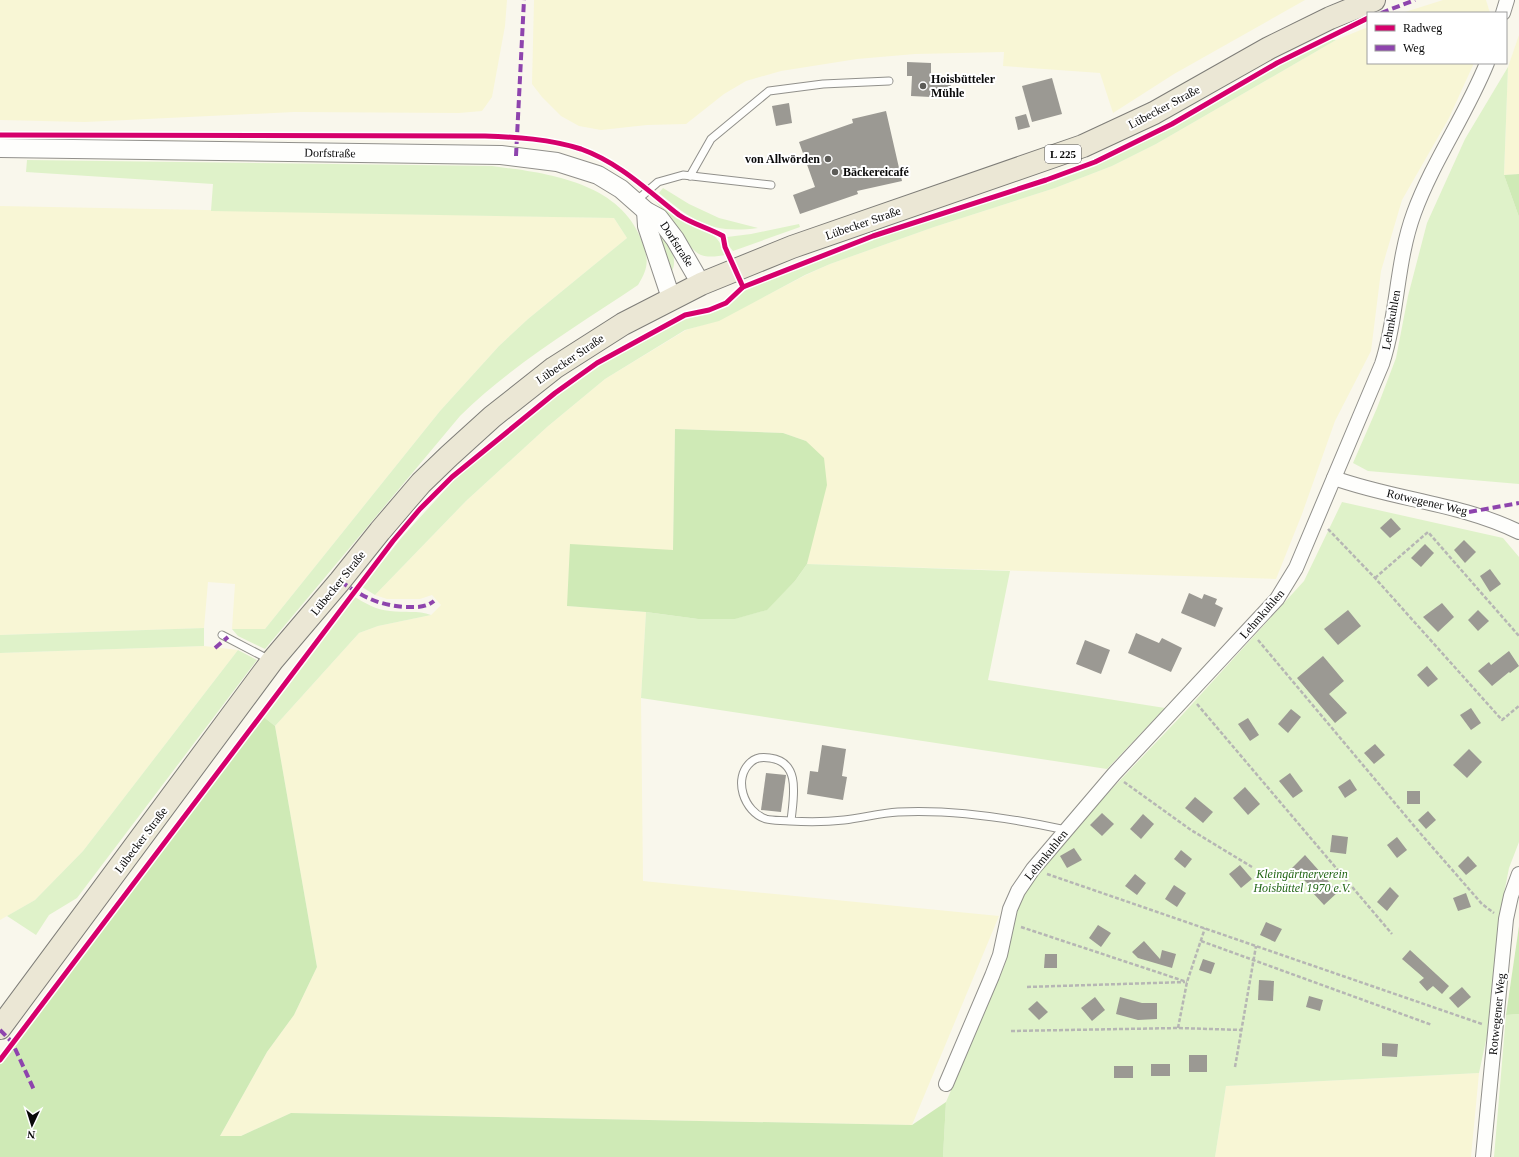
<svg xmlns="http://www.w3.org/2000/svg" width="1519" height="1157" font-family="'Times New Roman',serif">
<rect width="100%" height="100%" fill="#f9f7ec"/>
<g fill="#f8f6d5">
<polygon points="0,0 507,0 505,26 492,97 482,111 459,113 294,112 85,122 0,120"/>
<polygon points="534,0 1305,0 1174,74 1113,113 1100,73 1003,66 1004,52 915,54 857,59 781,71 746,81 724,94 686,124 647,125 601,130 579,126 561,116 542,97 532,84"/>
<polygon points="1443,0 1486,0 1490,13 1402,13"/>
<polygon points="1368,27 1368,63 1474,63 1449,118 1402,200 1381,271 1371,351 1335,421 1302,514 1276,579 807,564 813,536 806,441 783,433 675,429 673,550 567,606 646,612 641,698 643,881 999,916 912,1125 291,1113 241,1136 220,1136 267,1052 294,1015 317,967 275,726 359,633 378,626 431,615 441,605 432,595 420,599 387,599 375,595 466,501 547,427 605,379 686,330 719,320 806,275 830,264 934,227 1055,188 1112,166 1156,144 1336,40"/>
<polygon points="1519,35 1519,174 1504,175 1508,67"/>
<polygon points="0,206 614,218 627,238 528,319 499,346 440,411 265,629 232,629 235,584 208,582 204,628 0,635"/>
<polygon points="204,646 238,650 83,851 35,900 0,920 0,653"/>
<polygon points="1479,1073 1471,1157 1215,1157 1226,1086"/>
</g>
<g fill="#dff2c9">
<polygon points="1328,40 1336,40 1156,144 1112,166 1055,188 934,227 830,264 805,275 719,321 685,330 605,379 547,427 466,501 375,595 362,587 403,536 455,479 562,390 599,364 669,320 690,311 708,311 728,302 737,291 748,284 846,244 985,202 1048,181 1098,161 1137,145 1284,62"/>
<polygon points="1508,67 1504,175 1519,217 1519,484 1368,471 1353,463 1377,408 1396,358 1408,296 1427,223 1465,139"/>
<path d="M27,160L492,166C545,173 618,181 641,239C649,259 649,267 638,285C577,326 513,364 460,416L265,649L238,636L232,629H265L440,411L499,346L528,319L627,238L614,218L211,211L213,184L26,172Z"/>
<path d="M663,188L689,204L719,218L758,228C712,234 694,222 659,193Z"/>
<path d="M656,199C665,206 674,215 683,221C706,235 714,226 726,255C718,256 709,258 701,255C686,248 668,214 655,201Z"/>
<path d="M655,222C663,236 680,255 672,271L666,261Z"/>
<polygon points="799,224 800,227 733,251 729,246 727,237 751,234"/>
<polygon points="1342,502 1503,538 1519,557 1519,842 1509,868 1499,919 1488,1031 1479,1073 1226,1086 1215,1157 943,1157 946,1102 1005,964 1014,911 1034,871 1183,714 1304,581"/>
<polygon points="807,564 1010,571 988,680 1165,708 1107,769 641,698 646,612 698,619 734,619 766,610 795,581"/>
<path d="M353,596C365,603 376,610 390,611C404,613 418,610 431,615L378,626L359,633L275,726L260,714Z"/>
<polygon points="204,628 204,646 0,653 0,635"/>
<polygon points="238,650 257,660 77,898 49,915 36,935 7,916 35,900 83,851"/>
<polygon points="1519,1014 1519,1157 1494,1157 1506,1015"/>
</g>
<g fill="#cfeab6">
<polygon points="1519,174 1519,217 1504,175"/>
<polygon points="675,429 783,433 806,441 824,458 827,485 807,564 795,581 767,610 735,619 698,619 646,612 567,606 570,544 673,550"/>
<polygon points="260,714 275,726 317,967 294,1015 267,1052 220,1136 241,1136 291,1113 912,1125 946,1102 943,1157 0,1157 0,1062 21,1028"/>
<polygon points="1519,926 1519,1014 1506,1015"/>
</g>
<g fill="#9b9993">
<polygon points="907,62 931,63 931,76 951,77 950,98 911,96 912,76 907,76"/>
<polygon points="1052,78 1062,114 1032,122 1022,86"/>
<polygon points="789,103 792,123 776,126 772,106"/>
<polygon points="886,111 902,181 857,191 858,194 800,214 793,195 815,187 799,142 853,123 852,119"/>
<polygon points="1026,114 1030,127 1018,130 1015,117"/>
<polygon points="1391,518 1401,529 1390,538 1380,528"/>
<polygon points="1464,540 1476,552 1465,563 1454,550"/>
<polygon points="1425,544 1434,553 1421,567 1411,558"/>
<polygon points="1490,569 1501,584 1490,592 1480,576"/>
<polygon points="1189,593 1202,599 1204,594 1217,599 1215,604 1223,608 1215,627 1181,613"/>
<polygon points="1442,603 1454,617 1438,632 1423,617"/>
<polygon points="1348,610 1361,626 1338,645 1324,629"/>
<polygon points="1478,610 1489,621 1478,631 1468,620"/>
<polygon points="1136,633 1159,643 1162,638 1182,648 1171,672 1128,653"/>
<polygon points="1085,640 1110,650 1101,674 1076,664"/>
<polygon points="1509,651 1519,666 1510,673 1509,672 1492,686 1478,671 1489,662 1491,665"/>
<polygon points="1323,656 1344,681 1329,694 1347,713 1335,723 1297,678"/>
<polygon points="1427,666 1438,679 1428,687 1417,675"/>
<polygon points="1471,708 1481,723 1471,730 1460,715"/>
<polygon points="1291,709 1301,717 1288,733 1278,724"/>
<polygon points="1248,718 1259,735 1250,741 1238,724"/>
<polygon points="1375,744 1385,755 1374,764 1364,753"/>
<polygon points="822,745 846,749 842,776 847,777 843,800 807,794 810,771 818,772"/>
<polygon points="1469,749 1482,762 1467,778 1453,765"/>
<polygon points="766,773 786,775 781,812 761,810"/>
<polygon points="1290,773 1303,791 1293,798 1279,781"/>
<polygon points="1350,779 1357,790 1345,798 1338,787"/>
<polygon points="1245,787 1260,804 1248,815 1233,798"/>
<rect x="1407" y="791" width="13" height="13"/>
<polygon points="1195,797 1213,812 1203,823 1185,808"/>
<polygon points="1428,811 1436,820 1426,829 1418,820"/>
<polygon points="1102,813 1114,824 1102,836 1090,825"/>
<polygon points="1143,814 1154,824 1141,839 1130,829"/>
<polygon points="1332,835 1348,837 1346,854 1330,852"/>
<polygon points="1397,837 1407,850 1397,858 1387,845"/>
<polygon points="1074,848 1082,860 1067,868 1060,856"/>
<polygon points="1181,850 1192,859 1185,868 1174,859"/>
<polygon points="1305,855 1338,892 1324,905 1313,893 1315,891 1292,868"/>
<polygon points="1468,856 1477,866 1466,875 1458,866"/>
<polygon points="1240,865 1252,879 1241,888 1229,874"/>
<polygon points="1135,874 1146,883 1137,895 1125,886"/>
<polygon points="1174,885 1186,893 1177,907 1165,899"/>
<polygon points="1390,887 1399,896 1387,911 1377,902"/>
<polygon points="1466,893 1471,907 1458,911 1453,898"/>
<polygon points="1266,922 1282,929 1275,942 1260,935"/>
<polygon points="1098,925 1111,933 1101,947 1089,938"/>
<polygon points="1144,941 1160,959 1162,950 1176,954 1172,968 1138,958 1132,952"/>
<polygon points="1410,950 1449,986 1442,994 1433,986 1427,991 1419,982 1424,978 1402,959"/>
<polygon points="1045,954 1057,954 1057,968 1044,968"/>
<polygon points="1203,959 1215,963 1211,974 1199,970"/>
<polygon points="1259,980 1274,981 1273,1001 1258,1000"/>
<polygon points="1462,987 1471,997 1458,1008 1449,998"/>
<polygon points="1309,996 1323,1000 1320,1011 1306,1007"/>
<polygon points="1095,997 1105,1010 1092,1021 1081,1008"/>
<polygon points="1120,997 1142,1003 1157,1003 1157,1019 1138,1020 1116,1014"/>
<polygon points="1037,1001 1048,1012 1039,1020 1028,1009"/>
<polygon points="1382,1043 1398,1044 1397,1057 1382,1056"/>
<rect x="1189" y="1055" width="18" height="17"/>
<rect x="1151" y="1064" width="19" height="12"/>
<rect x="1114" y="1066" width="19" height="12"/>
</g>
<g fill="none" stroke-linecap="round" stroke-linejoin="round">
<g stroke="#91908b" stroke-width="9">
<g id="service">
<polyline points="690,176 711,139 769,91 823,84 889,81"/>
<polyline points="636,201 658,182 683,175 771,185"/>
<polyline points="222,635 270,660"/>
<path d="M791,821C793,799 802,762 770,758C764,757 756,757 751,762C732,778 744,812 766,819C773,821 782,820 790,821C808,822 826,822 844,820C862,818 880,813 898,812C954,809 1011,818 1066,830"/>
</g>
</g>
<g stroke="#91908b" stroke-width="16">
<g id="minor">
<polyline points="1503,13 1507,0"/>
<path d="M1334,478C1395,500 1460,503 1519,532"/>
<path d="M946,1084L992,976L1000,955L1010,909L1018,891L1033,869L1114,774L1277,599L1296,568L1382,364C1398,315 1396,262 1414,213C1433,161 1466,115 1487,63"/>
<polyline points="1483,1157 1506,919 1511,896 1519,874"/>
</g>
</g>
<g stroke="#91908b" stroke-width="20">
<g id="tertiary">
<polyline points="0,148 501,155 557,162 598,175 621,189 646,211 659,218 675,239 701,284"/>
<polyline points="646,211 647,226 671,298"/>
</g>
</g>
<g stroke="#7e7d78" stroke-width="24">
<polyline id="primary" points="0,1028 272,661 340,581 380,531 421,483 449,456 492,417 554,368 623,324 701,284 792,247 1083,146 1154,113 1269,48 1330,18 1374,0"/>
</g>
<g stroke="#b6b6b4" stroke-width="2.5" stroke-dasharray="4 2" stroke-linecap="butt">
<polyline points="1328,529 1375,578 1502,720 1519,706"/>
<polyline points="1375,578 1428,532 1519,636"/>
<polyline points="1258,640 1420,833 1482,904 1494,913"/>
<polyline points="1197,704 1392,934"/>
<polyline points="1124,782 1191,830 1252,867"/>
<polyline points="1047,874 1482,1024"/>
<polyline points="1021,927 1187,982"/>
<polyline points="1201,941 1432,1025"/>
<polyline points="1027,987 1185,982"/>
<polyline points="1178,1028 1187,982 1205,928"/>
<polyline points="1011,1031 1178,1028 1242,1030"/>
<polyline points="1235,1067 1256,946"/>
</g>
<use href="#service" stroke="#fefefc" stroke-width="7"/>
<use href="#minor" stroke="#fefefc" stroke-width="14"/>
<use href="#tertiary" stroke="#fefefc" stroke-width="18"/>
<use href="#primary" stroke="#ebe7d5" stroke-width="22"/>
<g stroke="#8e44ad" stroke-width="4" stroke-dasharray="8 4" stroke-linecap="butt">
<polyline points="1381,13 1415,0"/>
<polyline points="516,156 524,0"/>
<polyline points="1469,512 1519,503"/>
<path d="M340,581C363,597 378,605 405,607C417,607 425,608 434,601"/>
<polyline points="215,648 228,637"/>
<polyline points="0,1030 12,1042 35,1092"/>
</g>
<g stroke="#fff" stroke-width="8">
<g id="cycleway">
<path d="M0,135L485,136C516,137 550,139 581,149C620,163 648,191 679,215C692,224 709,228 723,236L725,247L743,287"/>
<polyline points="0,1060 393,541 420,509 452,477 555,393 597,363 685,315 709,310 726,303 743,287 873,236 1046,180 1095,162 1172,124 1277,63 1368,18"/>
</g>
</g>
<use href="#cycleway" stroke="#d6006c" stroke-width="5"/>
</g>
<g fill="#5d5c58" stroke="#fff" stroke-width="1.5">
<circle cx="923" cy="86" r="4"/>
<circle cx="828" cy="159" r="4"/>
<circle cx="835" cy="172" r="4"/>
</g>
<g text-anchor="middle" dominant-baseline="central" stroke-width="4" stroke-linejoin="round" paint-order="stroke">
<rect fill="#fff" stroke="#535353" stroke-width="1" x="1045" y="145" width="36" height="18" rx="3"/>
<g font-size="11" font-weight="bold" fill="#090909">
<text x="1063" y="154">L 225</text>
</g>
<g font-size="12" font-weight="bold" fill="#090909" stroke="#fff" text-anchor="start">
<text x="931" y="79">Hoisbütteler<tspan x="931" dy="14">Mühle</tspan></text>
<text x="820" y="159" text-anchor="end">von Allwörden</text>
<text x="843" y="172">Bäckereicafé</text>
</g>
<g font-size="12" fill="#090909" stroke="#fff">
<text transform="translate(1164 107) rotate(-28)">Lübecker Straße</text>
<text transform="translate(330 153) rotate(1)">Dorfstraße</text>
<text transform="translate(863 223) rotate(-19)">Lübecker Straße</text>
<text transform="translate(677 244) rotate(57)">Dorfstraße</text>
<text transform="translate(1391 320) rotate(-80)">Lehmkuhlen</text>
<text transform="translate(570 359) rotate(-34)">Lübecker Straße</text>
<text transform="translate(1427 502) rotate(13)">Rotwegener Weg</text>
<text transform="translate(338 583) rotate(-51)">Lübecker Straße</text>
<text transform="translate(1262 614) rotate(-49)">Lehmkuhlen</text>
<text transform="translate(141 840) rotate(-53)">Lübecker Straße</text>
<text transform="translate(1046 855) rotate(-51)">Lehmkuhlen</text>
<text transform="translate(1497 1014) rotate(-84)">Rotwegener Weg</text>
</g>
<g font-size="12" font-style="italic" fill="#226615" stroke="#fff">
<text x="1302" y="874">Kleingärtnerverein<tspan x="1302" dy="14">Hoisbüttel 1970 e.V.</tspan></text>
</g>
</g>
<rect x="1367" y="12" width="140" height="52" fill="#ffffff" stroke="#9d9d9d"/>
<rect x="1375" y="25" width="20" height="6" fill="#d6006c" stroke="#9d9d9d"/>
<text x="1403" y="32" font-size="12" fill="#090909">Radweg</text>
<rect x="1375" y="45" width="20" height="6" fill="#8e44ad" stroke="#9d9d9d"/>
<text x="1403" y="52" font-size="12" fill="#090909">Weg</text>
<g transform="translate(32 1125) rotate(184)" stroke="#ffffff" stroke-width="3" paint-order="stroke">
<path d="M0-3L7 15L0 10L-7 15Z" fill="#090909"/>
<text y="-6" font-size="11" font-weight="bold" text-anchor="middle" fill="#090909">N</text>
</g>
</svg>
